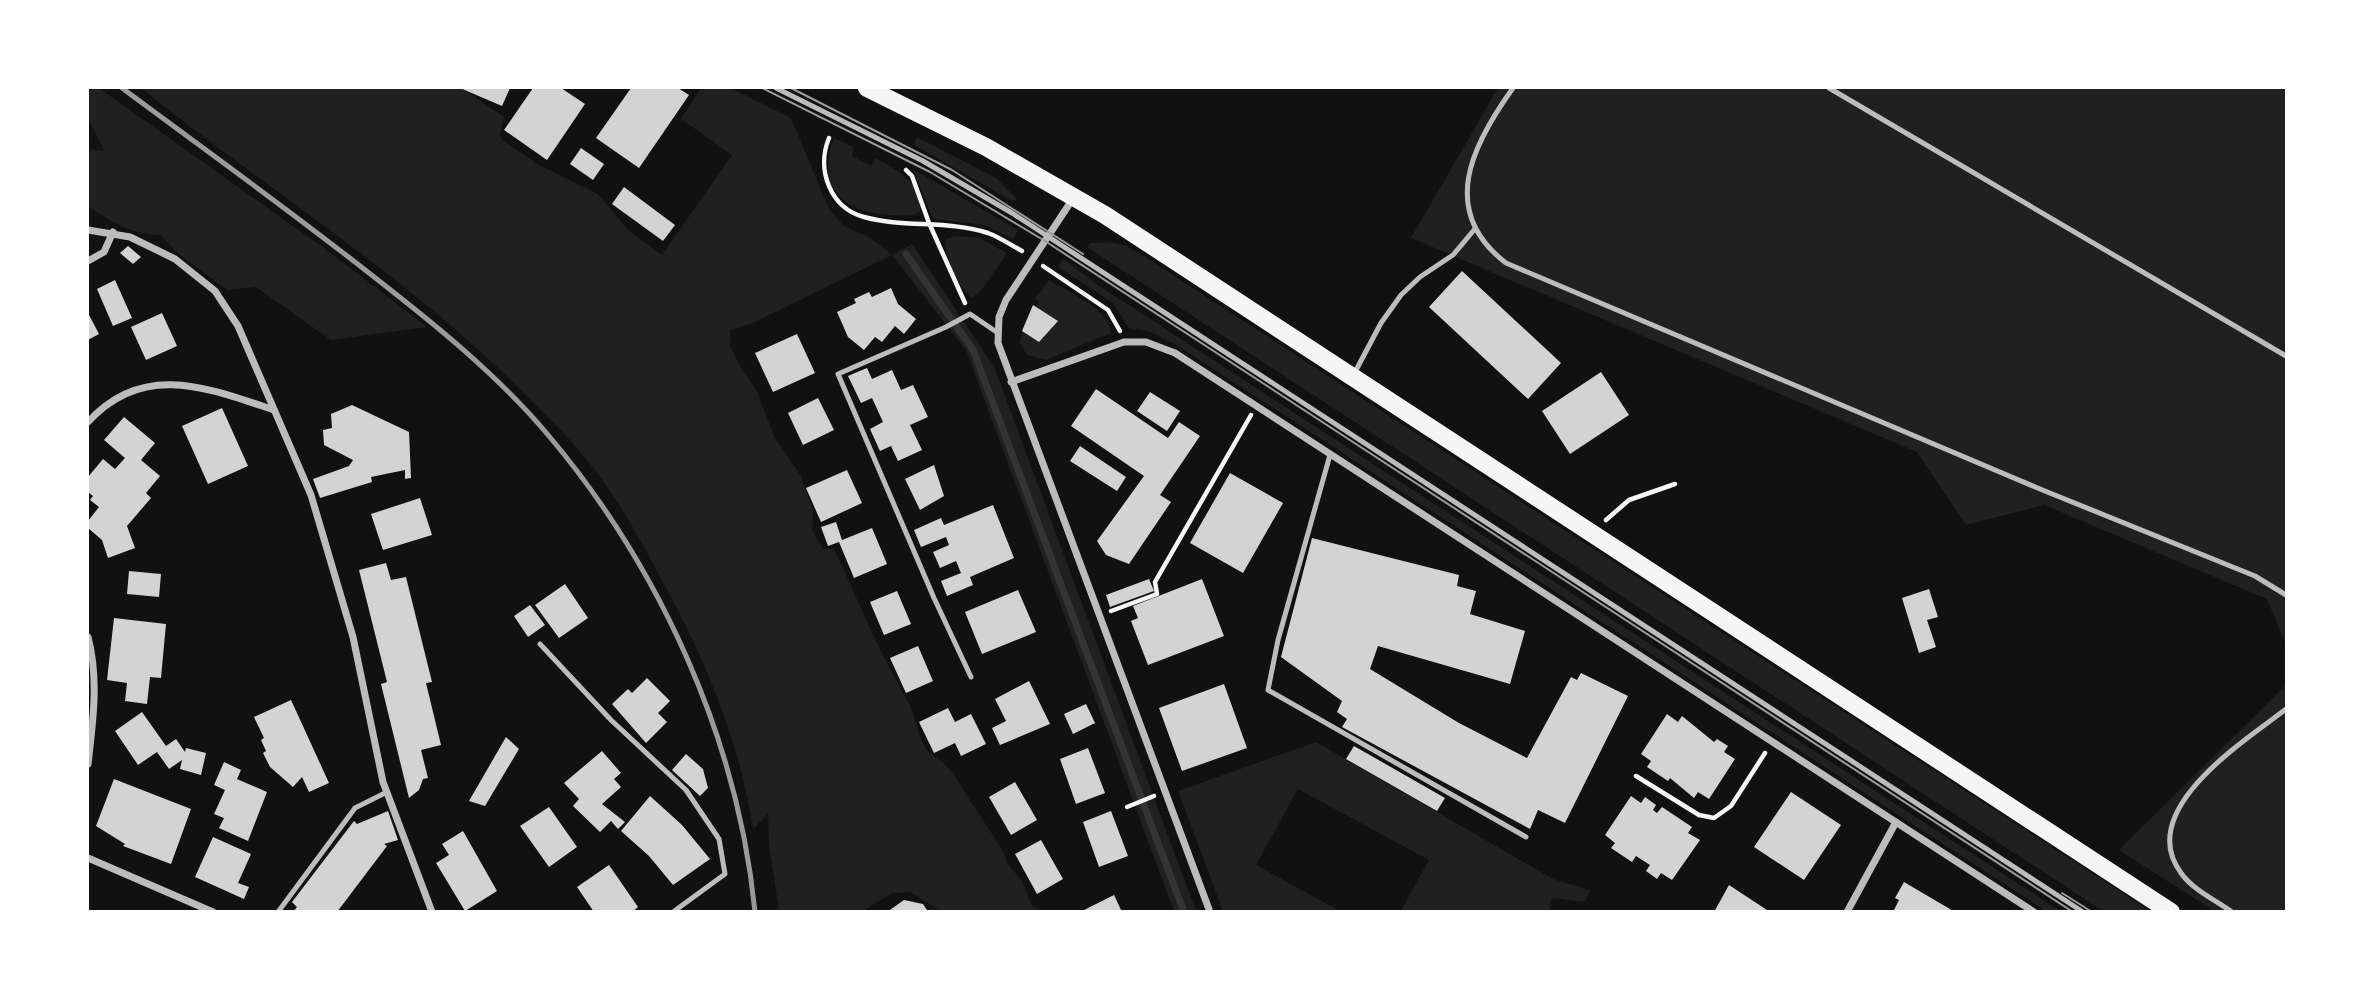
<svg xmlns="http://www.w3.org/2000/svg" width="2374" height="999" font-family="Montserrat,sans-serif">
<rect width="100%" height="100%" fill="#111"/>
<g fill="#202020">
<path d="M88,88H99L324,248L427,327L331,340L256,287L227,290L175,251L161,235C134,235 110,222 88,206V149L104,151L88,117Z"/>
<path d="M141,88H461L504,117L500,134L502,140L539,165L598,194L628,230L662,255L732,155L681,119L701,88H731L791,118L829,209L844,226L872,239L892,255L912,244L995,369L1196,911H1174L966,350L892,255L753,323L730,330V345L738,362L757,392L774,436L801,476L813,511L812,530L823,549H834C858,600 879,652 907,700C917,716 916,735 927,750C932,756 943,761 951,771L1005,854L1006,862L1022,881L1032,906L1042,911H941L910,892L892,893L863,911H779L769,844L768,814L753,829C741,750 712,676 675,605C651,560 628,514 597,473C575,443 548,417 522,391C406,275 267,190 141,88Z"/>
<polygon points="1498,88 2286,88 2286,645 2267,599 2044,505 1966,525 1917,452 1411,238"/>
<polygon points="917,137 996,178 1017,199 1012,201 914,145"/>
<path d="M834,138L853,147L852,156L871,166L875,158C896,169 924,184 920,212C912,217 903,215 893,215C845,214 815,188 834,138Z"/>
<polygon points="913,169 1018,230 1013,239 985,225 933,219"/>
<path d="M953,236L979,238L1007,253L981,291L972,298C959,289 945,256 945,240Z"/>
<polygon points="1109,242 1127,246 1142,255 2150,911 2103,911 1087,247 1090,243"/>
<polygon points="1062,260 1065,260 1098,285 2060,911 2046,911 1175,344 1148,331 1129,328 1113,303 1058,267"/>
<path d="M1049,280C1069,293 1109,308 1111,333L1046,360L1027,355L1020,343L1022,331L1058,321L1036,307L1039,301L1035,299Z"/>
<polygon points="2286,685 2286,911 2214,911 2119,850"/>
<polygon points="1316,742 1553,879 1590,890 1585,902 1552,898 1550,910 1555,911 1401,911 1429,860 1298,789 1256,865 1340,911 1223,911 1178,791"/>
</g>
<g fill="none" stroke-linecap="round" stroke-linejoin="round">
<polyline stroke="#333" stroke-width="7" points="906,254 973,350 1184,912"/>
</g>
<g fill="#d3d3d3">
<polygon points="460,88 510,88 502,106"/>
<polygon points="533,88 561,88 585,104 547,160 504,130"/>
<polygon points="631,88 678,88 689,95 639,168 596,138"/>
<polygon points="581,148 604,164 593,180 570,164"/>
<polygon points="624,187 675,225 663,241 612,204"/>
<polygon points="128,246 141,257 133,264 120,253"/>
<polygon points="1462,271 1561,363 1528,399 1429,307"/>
<polygon points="115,280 132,318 113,326 97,289"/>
<polygon points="891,288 898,304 916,319 904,334 895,326 882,342 875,337 864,350 848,337 837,312 856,303 854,299 869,292 872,297"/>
<polygon points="1033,305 1058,321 1039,342 1022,331"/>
<polygon points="88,313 99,334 88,340"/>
<polygon points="162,313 177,346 146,360 131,327"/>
<polygon points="797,334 815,373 773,392 755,353"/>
<polygon points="867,368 872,379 892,370 901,390 913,385 928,417 910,425 922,450 898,461 891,446 880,451 870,429 883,422 872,398 861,403 848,376"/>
<polygon points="1601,372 1629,415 1570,454 1542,411"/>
<polygon points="1096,389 1168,438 1179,422 1200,436 1160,495 1171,502 1129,564 1106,555 1097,541 1144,476 1071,426"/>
<polygon points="1150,392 1180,411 1167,431 1137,411"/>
<polygon points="818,398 834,430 803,445 788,413"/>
<polygon points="352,405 409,432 411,478 405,479 405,470 371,477 372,482 320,498 313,479 349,466 353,460 324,445 323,430 332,428 331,414"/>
<polygon points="222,408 248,466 208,484 182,426"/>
<polygon points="124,417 155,443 141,460 160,476 146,493 151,498 127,526 135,548 108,558 102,540 88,528 88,521 99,507 90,500 93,496 88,492 88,477 103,459 115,469 125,458 104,440"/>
<polygon points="1080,446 1126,477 1117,491 1070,461"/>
<polygon points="934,465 944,496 920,510 905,479"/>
<polygon points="847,470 862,503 821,522 806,488"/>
<polygon points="1230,473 1283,503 1243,573 1190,543"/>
<polygon points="420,498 432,535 383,550 371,514"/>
<polygon points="993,505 1014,558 970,577 973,585 947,596 941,581 961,573 956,561 940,568 937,561 933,552 949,545 946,537 921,547 914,530 941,518 944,525"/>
<polygon points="836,522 842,540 872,528 887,564 854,578 839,542 828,546 821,527"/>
<polygon points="1312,538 1459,575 1457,586 1476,591 1470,614 1525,631 1510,684 1378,646 1370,669 1459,723 1527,758 1571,677 1577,680 1581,673 1628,696 1565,823 1538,810 1530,829 1342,727 1347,719 1337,712 1342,701 1281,657"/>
<polygon points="386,563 391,580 406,577 432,682 426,683 441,745 421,750 428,778 423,779 419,790 409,798 381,684 387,682 359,570"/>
<polygon points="129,571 161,574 159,597 127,594"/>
<polygon points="1149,579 1154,591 1110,607 1106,595"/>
<polygon points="1202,579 1224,636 1148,665 1131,621 1138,618 1133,606"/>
<polygon points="565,584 588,618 559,638 535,605"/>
<polygon points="1929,589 1938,617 1927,620 1936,647 1919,653 1902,598"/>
<polygon points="1018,590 1036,632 982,654 965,612"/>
<polygon points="897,591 911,624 884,635 870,602"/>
<polygon points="530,605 545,625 528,637 514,616"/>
<polygon points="114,618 166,624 161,678 150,677 147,704 125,701 127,683 107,680"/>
<polygon points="918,646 933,681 906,693 890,658"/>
<polygon points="647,678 670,701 658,713 667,722 646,743 612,704 628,689 632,693"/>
<polygon points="1029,681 1050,724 1000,745 992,728 1006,721 995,699"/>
<polygon points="1224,684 1247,748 1182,771 1159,708"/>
<polygon points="291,700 329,783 309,792 302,777 293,787 270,767 263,753 266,751 261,740 264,738 254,717"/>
<polygon points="1086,704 1095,723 1073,734 1064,714"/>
<polygon points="948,708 955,722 971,714 986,744 961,756 955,743 934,753 919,722"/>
<polygon points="142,712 166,746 176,739 185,752 186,748 206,753 201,775 180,769 182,760 169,769 157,752 138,765 115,731"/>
<polygon points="1667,714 1678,722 1682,716 1714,742 1717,739 1728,746 1724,752 1735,759 1709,799 1698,792 1694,798 1670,778 1668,781 1647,767 1651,761 1641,754"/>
<polygon points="506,737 519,749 485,806 469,801"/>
<polygon points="1354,746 1445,798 1437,811 1346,759"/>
<polygon points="1088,748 1105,793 1076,804 1060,759"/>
<polygon points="602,751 621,773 614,779 621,787 602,804 625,822 618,829 611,821 600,832 573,806 579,799 564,783"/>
<polygon points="686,754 703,769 708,788 700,796 672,770"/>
<polygon points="224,762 241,770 237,779 267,792 248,841 219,828 224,818 214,814 225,790 214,785"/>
<polygon points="114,779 191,809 171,864 123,846 125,844 96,826"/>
<polygon points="1015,782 1037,820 1011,835 989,797"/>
<polygon points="1791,792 1841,825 1804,880 1754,847"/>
<polygon points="650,796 682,825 710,859 673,885 649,856 621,831"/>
<polygon points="1631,796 1641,803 1645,797 1656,805 1653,810 1657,813 1662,807 1692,827 1688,833 1700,840 1672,880 1661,873 1657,879 1646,871 1650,865 1636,856 1632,862 1611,848 1615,843 1605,835"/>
<polygon points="549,807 577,847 549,867 520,826"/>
<polygon points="388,811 398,840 384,844 387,846 337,912 293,912 297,907 292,902 354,821 357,824"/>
<polygon points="1111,811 1128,856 1099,867 1083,822"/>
<polygon points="463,831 497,891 465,911 436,863 449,855 442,844"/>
<polygon points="213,837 251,854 238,883 249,887 244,899 195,877"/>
<polygon points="1041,840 1063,879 1037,894 1015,854"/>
<polygon points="609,865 638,907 632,912 594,912 577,887"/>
<polygon points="1904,882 1955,912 1893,912 1899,900 1895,898"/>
<polygon points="1729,885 1770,912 1714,912"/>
<polygon points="1114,895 1122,912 1080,912"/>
<polygon points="904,900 923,904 927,910 887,912"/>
</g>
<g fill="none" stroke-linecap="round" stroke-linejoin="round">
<g stroke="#f5f5f5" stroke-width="4.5">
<path d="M829,138C816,169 830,208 864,217C904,228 948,220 988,233C999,237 1011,245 1022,251"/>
<polyline points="906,170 912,176 929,223 965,303"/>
<polyline points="1043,266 1108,310 1120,331"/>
<polyline points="1606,520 1629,500 1675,484"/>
<polyline points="1111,611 1157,594 1155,582 1251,415"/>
<polyline points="1636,776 1699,815 1714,818 1731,806 1765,753"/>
<polyline points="1127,807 1154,796"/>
</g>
<g stroke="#bcbcbc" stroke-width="5">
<polyline points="776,88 923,161 1012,213 2083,912"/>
<path d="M1513,88C1472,145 1438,211 1506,263L2040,489L2255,576L2286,595"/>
<polyline points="1829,88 2286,356"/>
<polyline points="1354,374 1381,323 1401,295 1420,277 1453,255 1474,230"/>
<polyline points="1330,455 1278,640 1268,690 1526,837"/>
<polyline points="540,644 611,720 686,790 719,839 725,874 673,912"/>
<polyline points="971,677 934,598 838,374 946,327 970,314 998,333"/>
<polyline points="278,912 355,808 387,792"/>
<path d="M2232,912C2215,900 2193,890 2181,873C2134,810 2246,740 2286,709"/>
</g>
<g stroke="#bcbcbc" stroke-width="7">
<polyline points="1074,197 1006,300 999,317 998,343 1210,912"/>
<polyline points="88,230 130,237 175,259 215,291 238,326 311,495 353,637 383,782 432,912"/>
<polyline points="88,261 104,252 113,232"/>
<polyline points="1011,382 1124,342 1146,342 1175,353 2034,912"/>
<path d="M88,422C143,361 208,388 274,410"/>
<path d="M88,637C99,679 93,721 88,764"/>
<polyline points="88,858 213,912"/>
<polyline points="1847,912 1896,822"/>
</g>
<polyline stroke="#f5f5f5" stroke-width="18" points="867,88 986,147 1105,215 2171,912"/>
<g stroke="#9a9a9a" stroke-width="2">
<polyline points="762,88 930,172 1045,241 2073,912"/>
<polyline points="791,88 952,170 1083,254"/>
<polyline points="2062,893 2092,912"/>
</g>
<path stroke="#9a9a9a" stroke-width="5" d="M122,88C204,149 288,209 369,273C432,322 497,374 549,436C660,568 738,739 755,912"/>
</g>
<rect width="2374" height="999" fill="none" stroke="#ffffff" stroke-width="178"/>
</svg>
